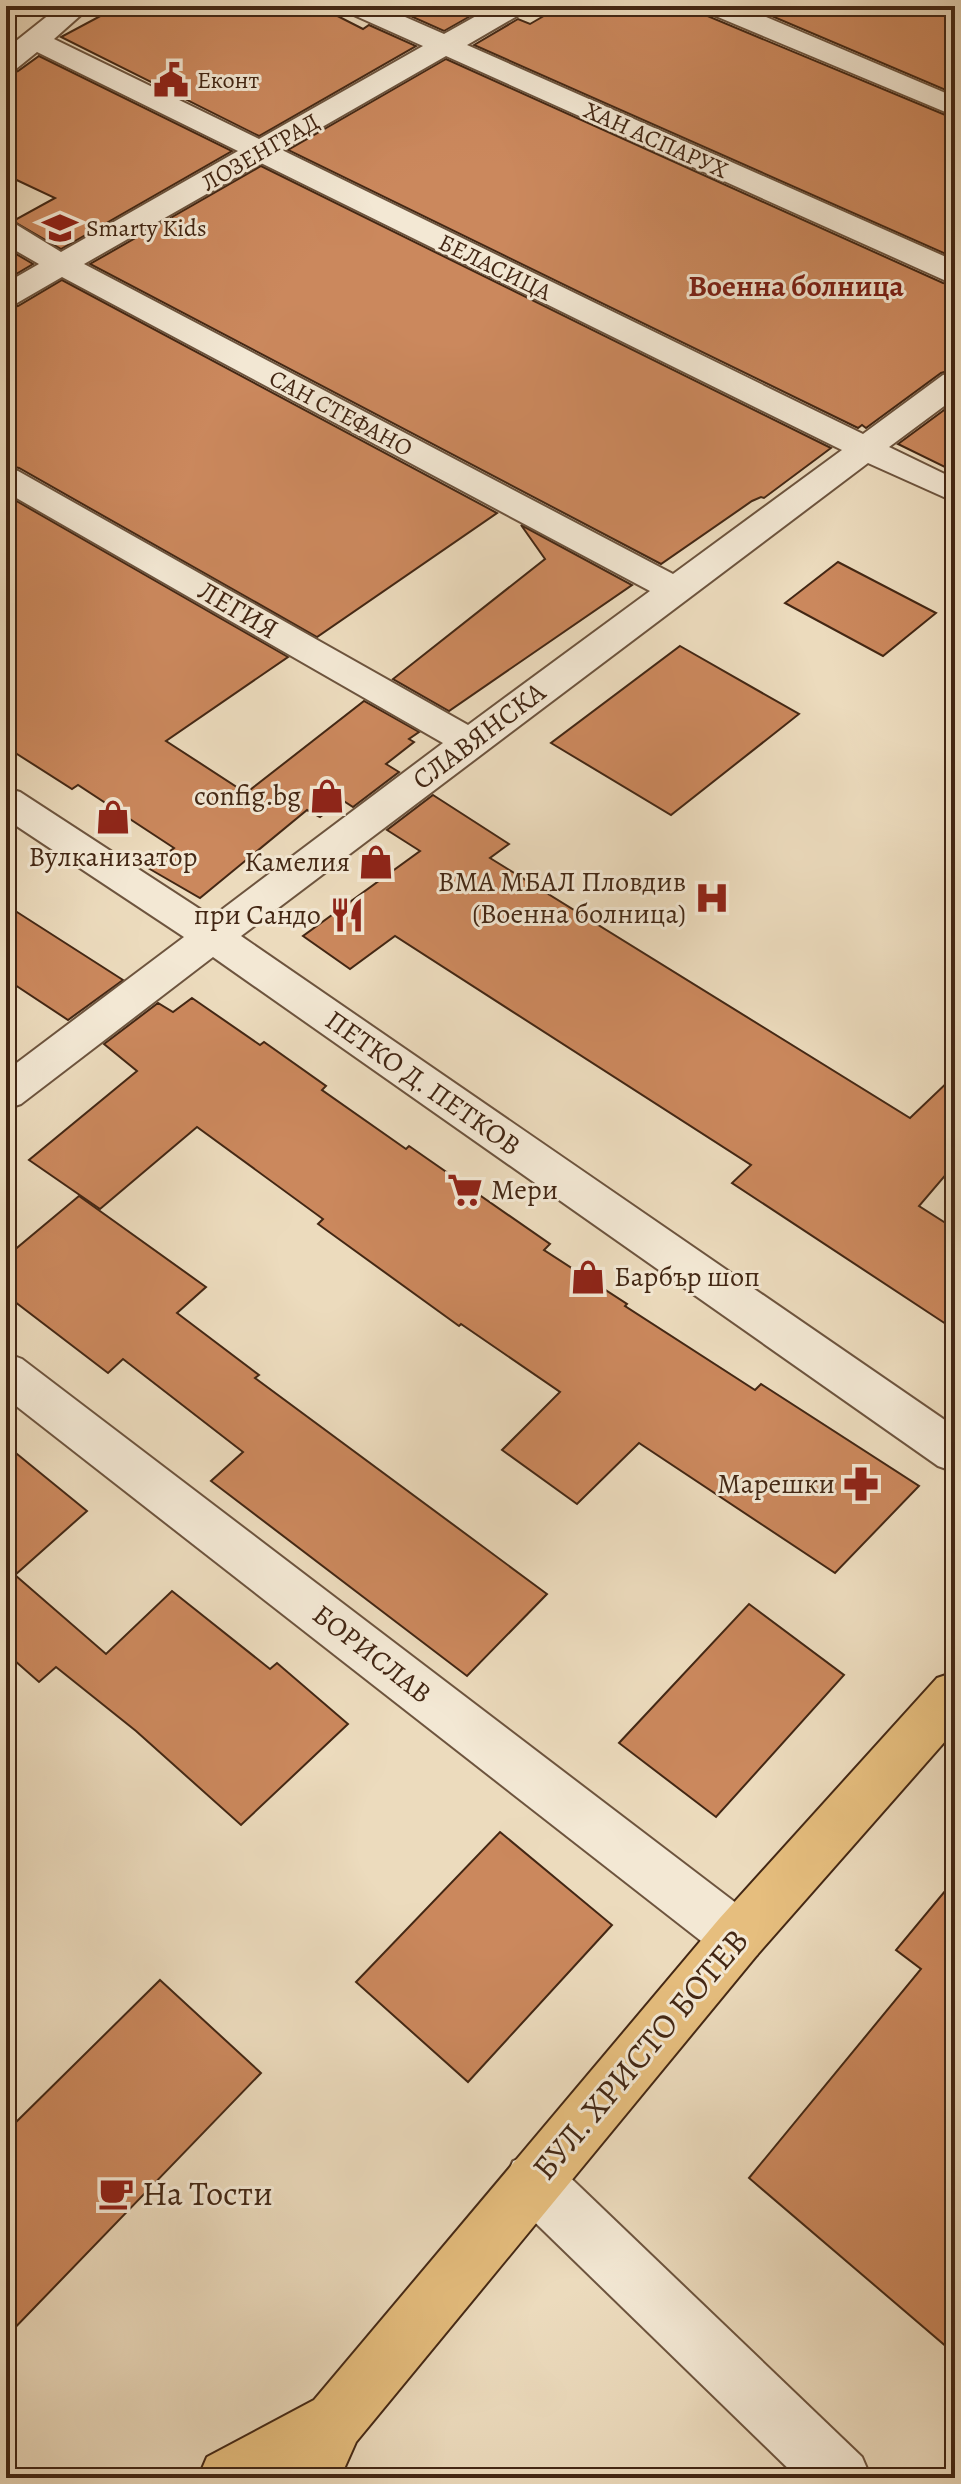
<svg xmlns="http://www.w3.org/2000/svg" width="961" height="2484" font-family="Alegreya,serif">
<rect width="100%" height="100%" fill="#ecdbbd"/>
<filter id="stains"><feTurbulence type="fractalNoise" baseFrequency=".0025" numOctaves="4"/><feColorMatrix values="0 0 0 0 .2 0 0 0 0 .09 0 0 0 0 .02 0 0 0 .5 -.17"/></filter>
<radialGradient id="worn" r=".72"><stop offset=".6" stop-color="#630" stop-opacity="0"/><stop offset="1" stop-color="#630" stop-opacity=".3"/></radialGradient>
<g fill="#cb885d" stroke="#432714" stroke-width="2">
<polygon points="119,6 318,6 363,29 369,25 416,46 259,136 61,37"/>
<polygon points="406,6 488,6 444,31 397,10"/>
<polygon points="561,6 699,6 705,15 955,119 955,258 474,45 518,19 530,24"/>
<polygon points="748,6 955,6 955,94"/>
<polygon points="39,56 232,151 61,249 13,221 55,198 6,175 6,75 18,71"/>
<polygon points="446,59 943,283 955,285 955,369 941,373 866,428 862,425 858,428 288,150"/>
<polygon points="261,166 831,448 764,498 761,497 752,501 661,564 90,264"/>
<polygon points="6,248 33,264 6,280"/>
<polygon points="62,280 497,513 317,637 19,468 6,465 6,308 18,306"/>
<polygon points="955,402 955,472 898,444"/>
<polygon points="6,495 288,657 166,741 246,793 364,701 419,732 409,739 414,742 386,764 399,772 353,807 342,800 320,817 307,810 200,898 148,868 174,848 78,785 72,789 6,747"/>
<polygon points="521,525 632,585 449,711 393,679 545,559"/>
<polygon points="838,562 936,613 883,656 785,603"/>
<polygon points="680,646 799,714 671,815 551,743"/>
<polygon points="433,795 509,844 490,858 910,1118 955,1075 955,1164 919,1206 955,1229 955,1330 732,1183 751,1165 395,936 350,969 303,936 420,851 387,830"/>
<polygon points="6,905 123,980 68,1020 6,979"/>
<polygon points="192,998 260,1045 264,1042 326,1086 322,1090 406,1149 409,1146 550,1244 544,1250 627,1304 625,1306 755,1390 761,1384 919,1486 835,1573 639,1443 577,1504 502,1450 560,1392 461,1324 459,1326 318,1224 323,1219 197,1127 100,1209 29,1160 137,1071 104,1044 158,1003 173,1012"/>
<polygon points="79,1196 206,1287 177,1313 259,1375 255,1378 547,1594 467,1676 211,1481 243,1452 123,1359 108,1373 6,1295 6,1257"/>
<polygon points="6,1445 87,1511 15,1575 106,1654 172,1591 270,1669 277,1663 348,1724 241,1825 136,1731 56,1667 39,1682 6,1653"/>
<polygon points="749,1604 844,1675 716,1817 619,1743"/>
<polygon points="500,1832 612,1925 468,2082 356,1982"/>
<polygon points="955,1879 955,2354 749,2178 921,1969 896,1950"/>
<polygon points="160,1980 261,2073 6,2337 6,2132"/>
</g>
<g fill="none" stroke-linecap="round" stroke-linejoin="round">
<g stroke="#6d543e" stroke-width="4">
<g id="minor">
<path d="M60,6H91L54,39L259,139L423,46L347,12L343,6H380L444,34L494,6H528L524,12L467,45L955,261V282L944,280L446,56L282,150L863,434L943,375L955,372V398L889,447L955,479V502L868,463L241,936L955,1427V1472L938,1466L213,957L21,1104L6,1109V1071L184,937L6,819V788L20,792L212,917L443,743L6,492V468L18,471L468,725L650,591L62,277L17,303L6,305V283L39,264L6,245V223L17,225L61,252L238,151L37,52L16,69L6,72V49ZM261,163L842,450L673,574L84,264Z"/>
<polygon points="702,6 740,6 955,97 955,116 706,12"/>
<polygon points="6,1353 22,1359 757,1919 765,1937 757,1955 738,1962 719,1955 6,1398"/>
<polygon points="533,2153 553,2161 862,2457 871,2478 798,2478 513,2201 505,2181 513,2161"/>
</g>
</g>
<g stroke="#432714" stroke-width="4">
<polygon id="major" points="955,1672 955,1730 757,1955 356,2442 340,2478 198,2478 207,2457 314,2400 719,1919 937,1678"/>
</g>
<use href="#minor" fill="#f3e8d4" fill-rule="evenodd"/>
<use href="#major" fill="#e6be7e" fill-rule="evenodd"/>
</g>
<defs>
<g id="civic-bare" transform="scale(2.76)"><path d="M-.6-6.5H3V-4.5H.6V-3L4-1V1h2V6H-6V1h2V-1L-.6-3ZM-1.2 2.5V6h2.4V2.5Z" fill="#8f2418" stroke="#f3e8d4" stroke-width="2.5" paint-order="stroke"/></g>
<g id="school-bare" transform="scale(2.76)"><path d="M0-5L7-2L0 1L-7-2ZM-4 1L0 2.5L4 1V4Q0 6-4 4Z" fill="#8f2418" stroke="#f3e8d4" stroke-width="2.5" paint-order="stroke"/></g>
<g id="shop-bare" transform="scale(2.76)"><path d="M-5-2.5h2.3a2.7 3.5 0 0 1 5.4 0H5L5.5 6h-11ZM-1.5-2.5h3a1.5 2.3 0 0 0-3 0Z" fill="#8f2418" stroke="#f3e8d4" stroke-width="2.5" paint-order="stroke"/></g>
<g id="hospital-bare" transform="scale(2.76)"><path d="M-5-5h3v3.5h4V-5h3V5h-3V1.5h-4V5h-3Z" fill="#8f2418" stroke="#f3e8d4" stroke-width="2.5" paint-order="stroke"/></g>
<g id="restaurant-bare" transform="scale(2.76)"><path d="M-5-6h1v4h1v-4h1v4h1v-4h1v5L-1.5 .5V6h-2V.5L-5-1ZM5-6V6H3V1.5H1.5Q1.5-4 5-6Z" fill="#8f2418" stroke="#f3e8d4" stroke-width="2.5" paint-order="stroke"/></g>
<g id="supermarket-bare" transform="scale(2.76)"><path d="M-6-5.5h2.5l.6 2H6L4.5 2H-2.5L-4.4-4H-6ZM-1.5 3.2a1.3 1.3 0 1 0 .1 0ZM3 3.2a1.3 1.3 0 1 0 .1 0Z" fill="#8f2418" stroke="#f3e8d4" stroke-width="2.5" paint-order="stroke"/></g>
<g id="pharmacy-bare" transform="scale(2.76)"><path d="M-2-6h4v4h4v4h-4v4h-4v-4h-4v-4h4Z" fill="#8f2418" stroke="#f3e8d4" stroke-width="2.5" paint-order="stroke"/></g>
<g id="cafe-bare" transform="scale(2.76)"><path d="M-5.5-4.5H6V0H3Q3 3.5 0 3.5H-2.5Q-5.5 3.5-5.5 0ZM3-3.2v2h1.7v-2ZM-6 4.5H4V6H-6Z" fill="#8f2418" stroke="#f3e8d4" stroke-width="2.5" paint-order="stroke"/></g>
</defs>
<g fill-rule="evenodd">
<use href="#civic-bare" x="171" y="80"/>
<use href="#school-bare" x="60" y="228"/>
<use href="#shop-bare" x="327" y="796"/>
<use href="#shop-bare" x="113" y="817"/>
<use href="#shop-bare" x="376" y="862"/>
<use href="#hospital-bare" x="712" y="898"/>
<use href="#restaurant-bare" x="347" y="915"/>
<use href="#supermarket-bare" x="465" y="1190"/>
<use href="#shop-bare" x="588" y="1277"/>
<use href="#pharmacy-bare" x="861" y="1484"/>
<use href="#cafe-bare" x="116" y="2193"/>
</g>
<g text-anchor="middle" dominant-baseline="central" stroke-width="6" stroke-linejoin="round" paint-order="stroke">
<g font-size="24" fill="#432714" stroke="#f3e8d4" text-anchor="start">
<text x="197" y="80">Еконт</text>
<text x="86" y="228">Smarty Kids</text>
</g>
<g font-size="24" fill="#432714" stroke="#f3e8d4">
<text transform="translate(656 140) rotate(24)">ХАН АСПАРУХ</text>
<text transform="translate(260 152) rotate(-30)">ЛОЗЕНГРАД</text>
<text transform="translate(495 267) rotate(26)">БЕЛАСИЦА</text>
<text transform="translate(341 413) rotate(28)">САН СТЕФАНО</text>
</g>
<g font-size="28" fill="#432714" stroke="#f3e8d4">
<text transform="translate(238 610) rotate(30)">ЛЕГИЯ</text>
<text transform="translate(479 736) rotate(-37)">СЛАВЯНСКА</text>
<text transform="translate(423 1083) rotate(35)">ПЕТКО Д. ПЕТКОВ</text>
<text transform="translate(372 1654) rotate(38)">БОРИСЛАВ</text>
</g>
<g font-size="28" fill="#432714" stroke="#f3e8d4" text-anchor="end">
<text x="301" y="796">config.bg</text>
<text x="113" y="857" text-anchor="middle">Вулканизатор</text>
<text x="350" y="862">Камелия</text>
<text x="686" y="882">ВМА МБАЛ Пловдив<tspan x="686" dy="32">(Военна болница)</tspan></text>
<text x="321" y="915">при Сандо</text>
<text x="491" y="1190" text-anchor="start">Мери</text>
<text x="614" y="1277" text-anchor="start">Барбър шоп</text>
<text x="835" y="1484">Марешки</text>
</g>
<g font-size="30" font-weight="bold" fill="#7a1f14" stroke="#f3e8d4">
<text x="796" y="286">Военна болница</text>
</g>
<g font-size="34" fill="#432714" stroke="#f3e8d4">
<text transform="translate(640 2054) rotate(-50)">БУЛ. ХРИСТО БОТЕВ</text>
</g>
<g font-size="34" fill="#432714" stroke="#f3e8d4" text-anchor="start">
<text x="142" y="2193">На Тости</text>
</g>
</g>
<rect width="961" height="2484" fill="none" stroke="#ecdbbd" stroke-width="32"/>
<rect x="8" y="8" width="945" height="2468" fill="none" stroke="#432714" stroke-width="4"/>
<rect x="16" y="16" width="929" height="2452" fill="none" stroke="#432714" stroke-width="2"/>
<rect width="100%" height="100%" filter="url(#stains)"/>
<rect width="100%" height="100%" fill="url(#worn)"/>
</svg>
